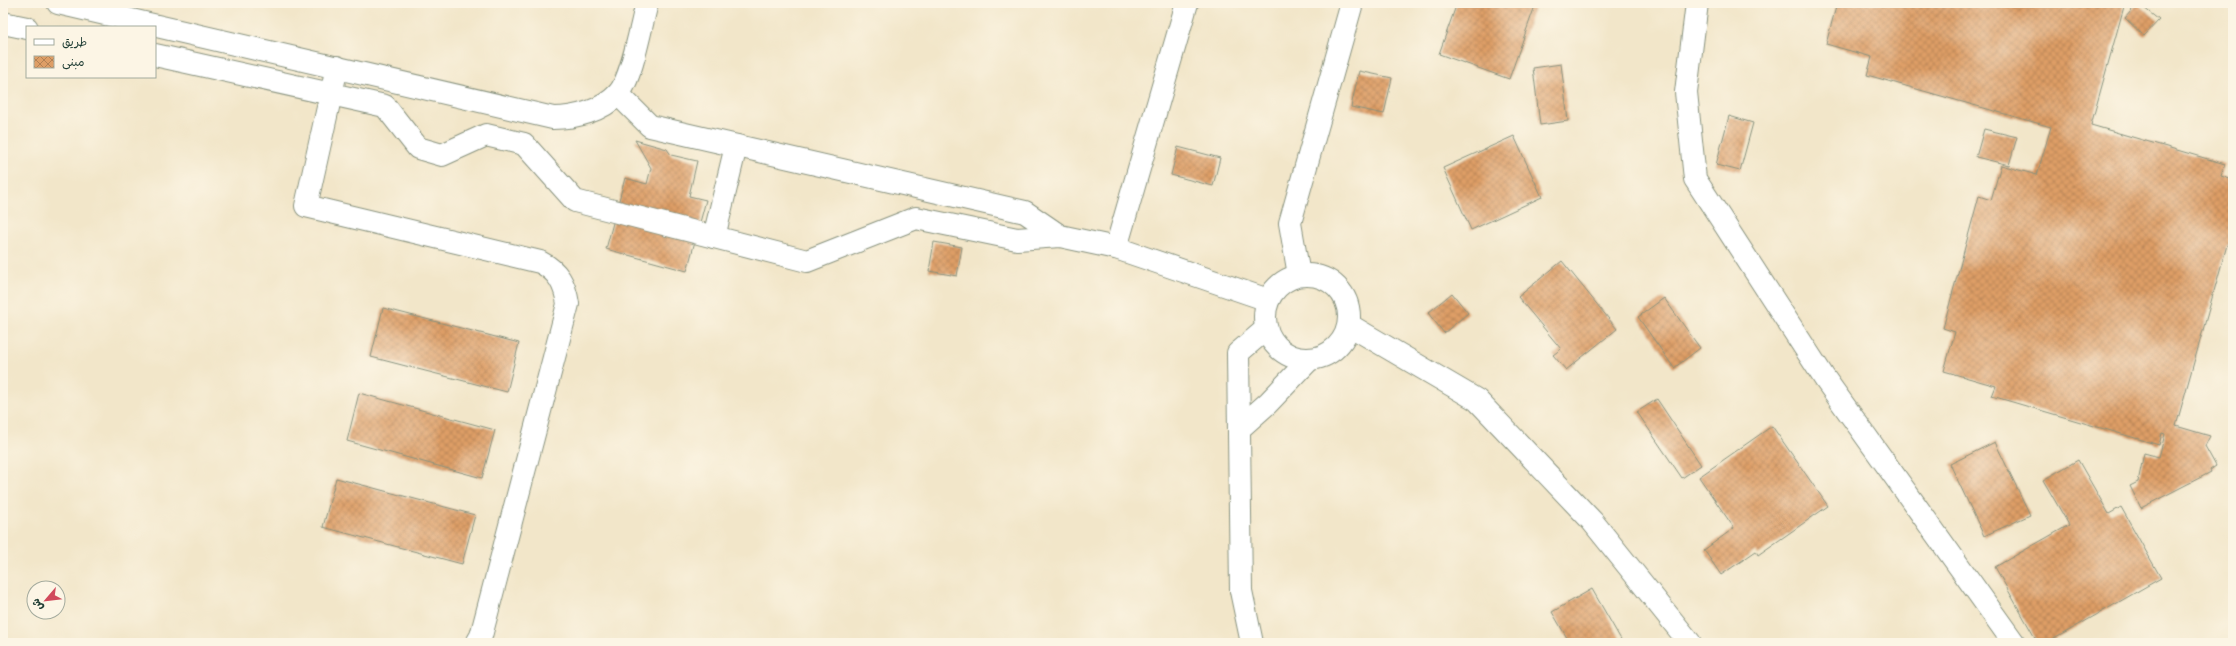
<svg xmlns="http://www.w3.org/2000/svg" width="2236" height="646" font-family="'Comic Neue','Playpen Sans Arabic',sans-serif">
<defs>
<pattern id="building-cross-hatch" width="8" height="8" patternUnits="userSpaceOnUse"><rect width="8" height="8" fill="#de9e66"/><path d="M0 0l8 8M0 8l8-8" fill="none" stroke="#b38255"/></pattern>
</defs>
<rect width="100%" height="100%" fill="#fcf5e5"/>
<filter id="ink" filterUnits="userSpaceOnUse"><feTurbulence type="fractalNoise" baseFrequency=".025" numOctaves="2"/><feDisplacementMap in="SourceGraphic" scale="8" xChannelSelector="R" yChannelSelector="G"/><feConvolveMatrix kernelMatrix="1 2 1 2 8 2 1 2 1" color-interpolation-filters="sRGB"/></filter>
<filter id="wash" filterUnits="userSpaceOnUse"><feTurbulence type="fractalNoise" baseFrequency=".012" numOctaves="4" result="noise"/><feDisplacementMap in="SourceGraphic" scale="16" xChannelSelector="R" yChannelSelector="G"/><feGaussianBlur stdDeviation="0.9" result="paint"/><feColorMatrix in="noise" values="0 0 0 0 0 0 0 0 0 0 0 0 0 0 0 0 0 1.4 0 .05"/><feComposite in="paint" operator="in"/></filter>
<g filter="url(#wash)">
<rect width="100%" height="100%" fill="#f2e6c9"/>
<g id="blocks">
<g fill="url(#building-cross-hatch)">
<polygon points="1457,3 1536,3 1509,79 1439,54"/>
<polygon points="1837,3 2125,3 2091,125 2225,164 2221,176 2233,180 2233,246 2227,245 2176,426 2210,436 2205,446 2216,466 2210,470 2211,472 2141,508 2130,486 2138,482 2144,453 2159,457 2165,434 2162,433 2159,445 1992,396 1996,386 1944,371 1955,332 1943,328 1979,196 1991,200 2001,165 2037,175 2051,127 1867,75 1872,57 1826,44"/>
<polygon points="2138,3 2159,20 2144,36 2125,18"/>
<polygon points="1561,64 1568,121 1540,125 1533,68"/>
<polygon points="1359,71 1392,78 1384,114 1351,107"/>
<polygon points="1729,116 1753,123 1740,171 1716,165"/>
<polygon points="1984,129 2017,137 2009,165 1976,157"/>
<polygon points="1514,136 1542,197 1471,230 1443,168"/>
<polygon points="635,140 667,149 671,155 697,161 689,196 706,200 687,271 606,249 625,178 647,184 651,168"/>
<polygon points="1178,147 1220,158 1213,186 1171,175"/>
<polygon points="934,242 962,247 957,276 929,271"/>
<polygon points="1562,261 1617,329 1566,370 1553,355 1561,349 1518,297"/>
<polygon points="1452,293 1468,313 1444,333 1428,313"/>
<polygon points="1664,298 1700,348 1674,368 1638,317"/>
<polygon points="383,308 519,343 507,392 371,357"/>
<polygon points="359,393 495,430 482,478 347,441"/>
<polygon points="1657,399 1701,465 1682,478 1637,412"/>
<polygon points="1772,426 1828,506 1758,555 1756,551 1721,575 1704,550 1734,528 1699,477"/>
<polygon points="1995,442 2030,515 1984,536 1950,464"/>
<polygon points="2078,460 2109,514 2121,507 2161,578 2047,643 2038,643 1995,567 2069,525 2043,480"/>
<polygon points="336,478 475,515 462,564 323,527"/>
<polygon points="1592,589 1623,643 1570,643 1552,612"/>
</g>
</g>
</g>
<g filter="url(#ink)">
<use href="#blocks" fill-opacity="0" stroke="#88927e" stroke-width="1"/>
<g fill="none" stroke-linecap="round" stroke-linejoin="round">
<g stroke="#88927e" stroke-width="24">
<g id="minor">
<path d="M58,3L553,118C575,118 602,111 618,94C632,79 641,25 647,3"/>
<polyline points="1697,3 1686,92 1695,179 1825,379 2014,643"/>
<polyline points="3,23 27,28"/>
<polyline points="155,55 385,106 418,148 442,155 486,135 524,144 575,201 807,261 916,218 1017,239 1060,236 1116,248 1268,300"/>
<path d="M337,67L306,206L540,262C558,271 565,284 568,304L481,636L477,643"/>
<polyline points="618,94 650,126 1025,212 1060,236"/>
<polyline points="714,237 736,146"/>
<polyline points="1116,248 1187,3"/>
<circle cx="1307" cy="317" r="42"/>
<polyline points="1299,275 1290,223 1352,3"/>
<polyline points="1349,325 1477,400 1592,521 1690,643"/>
<polyline points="1240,428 1268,403 1310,359"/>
<polyline points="1252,643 1241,591 1238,353 1266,329"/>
</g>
</g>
<use href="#minor" stroke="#fff" stroke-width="22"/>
</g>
</g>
<rect width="2236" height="646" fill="none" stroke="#fcf5e5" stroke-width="16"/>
<rect x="26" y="26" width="130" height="52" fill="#fcf5e5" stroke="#a4ab9e"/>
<rect x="34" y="39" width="20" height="6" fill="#ffffff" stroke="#a4ab9e"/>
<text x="62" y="46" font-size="12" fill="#1f3d34">طريق</text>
<rect x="34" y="56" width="20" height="12" fill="url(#building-cross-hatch)" stroke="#a4ab9e"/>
<text x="62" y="66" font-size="12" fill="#1f3d34">مبنى</text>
<g transform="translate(46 600) rotate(242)"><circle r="19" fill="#fcf5e5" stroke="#a4ab9e"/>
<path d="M0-3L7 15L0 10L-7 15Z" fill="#d1495b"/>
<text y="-6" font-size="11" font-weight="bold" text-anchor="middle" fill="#1f3d34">ش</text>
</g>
</svg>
